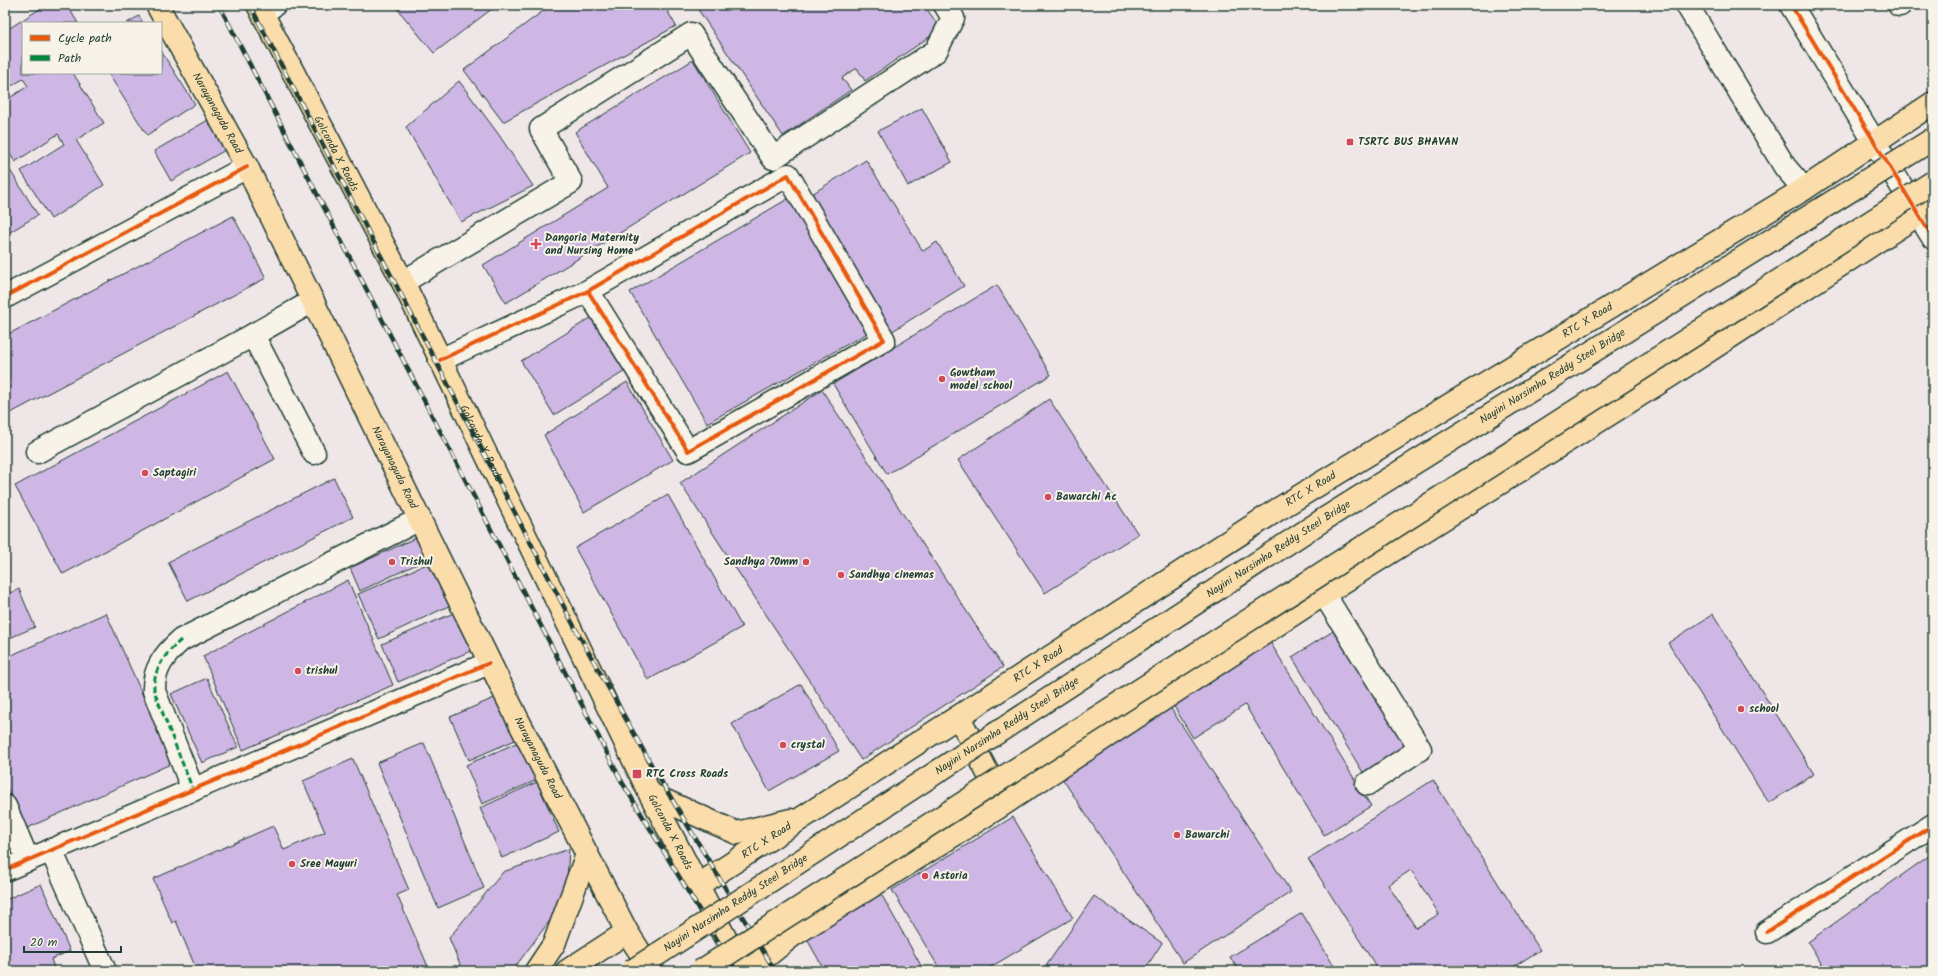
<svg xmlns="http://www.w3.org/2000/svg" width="1938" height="976" font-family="Kalam,sans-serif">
<rect width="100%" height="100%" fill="#efe7e7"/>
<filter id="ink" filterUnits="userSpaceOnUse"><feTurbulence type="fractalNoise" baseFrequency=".025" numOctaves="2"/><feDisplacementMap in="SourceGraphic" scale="8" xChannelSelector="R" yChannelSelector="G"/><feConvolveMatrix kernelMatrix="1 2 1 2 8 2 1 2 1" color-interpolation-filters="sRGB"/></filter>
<g filter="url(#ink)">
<g fill="#ceb6e5" stroke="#1f3d34" fill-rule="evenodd">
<polygon points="46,5 67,5 78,23 23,23 23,73 73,73 104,123 76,140 104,185 51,219 21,171 64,144 58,134 15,162 5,146 5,101 28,86 23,79 5,90 5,31"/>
<polygon points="394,5 497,5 434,53"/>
<polygon points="551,5 664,5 676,26 503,122 464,70"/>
<polygon points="695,5 924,5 941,29 865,81 857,68 842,78 851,90 783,136"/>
<polygon points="139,16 143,23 127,23"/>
<polygon points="161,51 195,104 147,135 108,73 161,73"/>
<polygon points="693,60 750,153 506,303 483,265 608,188 575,132"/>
<polygon points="459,81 499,135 533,186 461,222 406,127"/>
<polygon points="922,108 952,162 908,186 878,131"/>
<polygon points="210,119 227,149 171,181 154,151"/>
<polygon points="866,160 923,251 937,242 964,286 891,332 807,197"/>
<polygon points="5,162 38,215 5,235"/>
<polygon points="796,194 871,331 707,423 630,292"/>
<polygon points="233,216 266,278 5,416 5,336"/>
<polygon points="997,285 1051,375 887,474 833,384"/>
<polygon points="594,316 627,370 554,415 521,361"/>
<polygon points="228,371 275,459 63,574 15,486"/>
<polygon points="627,382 673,460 584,512 544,435"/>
<polygon points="822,390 1003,667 861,760 680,483"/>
<polygon points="1049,399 1138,534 1045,593 958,460"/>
<polygon points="334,478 353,517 188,601 168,562"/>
<polygon points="668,495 742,627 648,680 575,548"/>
<polygon points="424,534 434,556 360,591 350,568"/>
<polygon points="436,560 455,603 379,639 358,594"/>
<polygon points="348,580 393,685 243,750 203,656"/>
<polygon points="19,589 35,627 5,640 5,595"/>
<polygon points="456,612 473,650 398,682 382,644"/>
<polygon points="106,613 173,763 25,829 5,784 5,658"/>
<polygon points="1713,614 1814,774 1769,803 1668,643"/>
<polygon points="1338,628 1413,750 1367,779 1292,657"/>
<polygon points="1270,642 1371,806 1324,835 1245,705 1193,738 1172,703"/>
<polygon points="207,678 238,747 202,763 171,694"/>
<polygon points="801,684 839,751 769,791 732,724"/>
<polygon points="501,695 520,738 469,760 450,717"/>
<polygon points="1170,707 1291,892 1183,963 1062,778"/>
<polygon points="521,741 537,780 482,804 466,765"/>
<polygon points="424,743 484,888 438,908 377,763"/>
<polygon points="353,759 409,890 397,895 430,971 197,971 176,921 172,923 153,879 273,826 284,850 325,832 303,781"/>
<path d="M1433,780L1540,950L1507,971H1379L1308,859ZM1411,870L1439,914L1416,928L1388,885Z"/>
<polygon points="537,782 559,832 502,858 480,808"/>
<polygon points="1013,817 1073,918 984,971 941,971 892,890"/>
<polygon points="569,849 566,899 512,971 463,971 449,938 503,872"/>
<polygon points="1933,853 1933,971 1826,971 1808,942"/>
<polygon points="41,884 70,951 51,959 55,971 5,971 5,900"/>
<polygon points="879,890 924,971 825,971 804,934"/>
<polygon points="1094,896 1162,943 1144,971 1047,971 1049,967 1046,966"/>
<polygon points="1302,913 1337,971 1239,971 1230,957"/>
</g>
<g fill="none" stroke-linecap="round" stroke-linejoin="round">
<g stroke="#1f3d34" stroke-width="25">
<g id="minor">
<polyline points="1687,5 1785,167 1804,189"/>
<polyline points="1791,5 1933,238"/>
<polyline points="1899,5 1900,5"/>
<polyline points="264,13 274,5"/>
<polyline points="403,282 571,182 541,129 691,34 773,158 936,51 953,18 945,5"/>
<polyline points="5,297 247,167"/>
<polyline points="253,335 313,301"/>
<polyline points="440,360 588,291 788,175 884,340 688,451 588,291"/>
<polyline points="37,452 253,335 314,453"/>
<polyline points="1324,594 1420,749 1367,784"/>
<path d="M193,790L154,691C153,669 165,654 181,640L420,519"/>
<polyline points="5,806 28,860"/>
<polyline points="51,850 105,971"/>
<polyline points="5,870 489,663"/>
<polyline points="1767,932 1933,825"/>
</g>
</g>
<g stroke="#1f3d34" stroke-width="25">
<g id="major">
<path id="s1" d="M157,5L247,167L516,716L627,932L652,971"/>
<path id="s2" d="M258,5L403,282L650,794L741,968"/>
<polyline points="959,717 1002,801"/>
<polyline points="650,794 737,833 791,820"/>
<path id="s3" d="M697,886L1277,510L1804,189L1933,103"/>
<polyline points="536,971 554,944 587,854"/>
<polyline points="567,971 627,932"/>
<polyline points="748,971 792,936 996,809 1324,594 1670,376 1933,205"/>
</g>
</g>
<use href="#minor" stroke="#f7f3e8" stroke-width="22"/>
<use href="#major" stroke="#fbddab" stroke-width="22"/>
<g stroke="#1f3d34" stroke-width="4.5">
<g id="rail">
<polyline points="219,5 622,782 736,971"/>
<polyline points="250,5 574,626 652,766 775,971"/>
</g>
</g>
<use href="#rail" stroke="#f7f3e8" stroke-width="3" stroke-dasharray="9" stroke-linecap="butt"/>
<g stroke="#1f3d34" stroke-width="25" stroke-linecap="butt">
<g id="major-bridge">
<path id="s4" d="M632,971L1326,518L1933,139"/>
<polyline points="701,971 1933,182"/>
</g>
</g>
<use href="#major-bridge" stroke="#fbddab" stroke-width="22"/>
<path stroke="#00873e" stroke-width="3" stroke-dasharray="6 3" stroke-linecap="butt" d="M181,640C165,654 153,669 154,691L193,790"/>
<g stroke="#f7f3e8" stroke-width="6">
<g id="cycleway">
<polyline points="1791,5 1933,238"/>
<polyline points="5,297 247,167"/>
<polyline points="440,360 588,291 788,175 884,340 688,451 588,291"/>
<polyline points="5,870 489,663"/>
<polyline points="1767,932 1933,825"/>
</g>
</g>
<use href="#cycleway" stroke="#e8590c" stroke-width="4"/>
</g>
</g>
<g fill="#d1495b" stroke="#f7f3e8" stroke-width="1.5">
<rect x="1346" y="138" width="8" height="8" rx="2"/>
<path d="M534 238h4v4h4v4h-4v4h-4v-4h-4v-4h4z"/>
<circle cx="942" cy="379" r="4"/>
<circle cx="145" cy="473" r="4"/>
<circle cx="1048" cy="497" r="4"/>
<circle cx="392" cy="562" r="4"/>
<circle cx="806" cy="562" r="4"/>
<circle cx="841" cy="575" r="4"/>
<circle cx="298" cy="671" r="4"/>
<circle cx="1741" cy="709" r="4"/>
<circle cx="783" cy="745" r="4"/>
<rect x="632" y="769" width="10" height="10" rx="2"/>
<circle cx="1177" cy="835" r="4"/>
<circle cx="292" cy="864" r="4"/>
<circle cx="925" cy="876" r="4"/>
</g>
<g text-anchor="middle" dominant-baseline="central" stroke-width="4" stroke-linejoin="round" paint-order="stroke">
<g font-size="11" fill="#1f3d34" stroke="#f7f3e8">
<text stroke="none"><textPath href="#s1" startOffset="124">Narayanaguda Road</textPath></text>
<text stroke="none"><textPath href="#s2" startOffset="168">Golconda X Roads</textPath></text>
<text stroke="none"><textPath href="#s3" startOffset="1055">RTC X Road</textPath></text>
<text stroke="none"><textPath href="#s4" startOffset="1096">Nayini Narsimha Reddy Steel Bridge</textPath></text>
<text stroke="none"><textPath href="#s2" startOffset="492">Golconda X Roads</textPath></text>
<text stroke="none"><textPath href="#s1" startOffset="520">Narayanaguda Road</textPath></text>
<text stroke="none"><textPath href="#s3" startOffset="731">RTC X Road</textPath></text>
<text stroke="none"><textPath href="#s4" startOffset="772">Nayini Narsimha Reddy Steel Bridge</textPath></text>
<text stroke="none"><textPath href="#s3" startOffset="407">RTC X Road</textPath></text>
<text stroke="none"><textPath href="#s4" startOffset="448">Nayini Narsimha Reddy Steel Bridge</textPath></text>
<text stroke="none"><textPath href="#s1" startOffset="844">Narayanaguda Road</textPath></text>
<text stroke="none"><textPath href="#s2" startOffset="924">Golconda X Roads</textPath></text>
<text stroke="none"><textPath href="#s3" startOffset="83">RTC X Road</textPath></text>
<text stroke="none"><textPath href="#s4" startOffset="124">Nayini Narsimha Reddy Steel Bridge</textPath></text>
</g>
<g font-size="11" font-weight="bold" fill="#1f3d34" stroke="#f7f3e8" text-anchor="start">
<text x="1358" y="142">TSRTC BUS BHAVAN</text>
<text x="545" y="238">Dangoria Maternity<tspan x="545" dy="13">and Nursing Home</tspan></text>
<text x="950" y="373">Gowtham<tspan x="950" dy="13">model school</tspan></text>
<text x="153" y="473">Saptagiri</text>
<text x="1056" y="497">Bawarchi Ac</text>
<text x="400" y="562">Trishul</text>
<text x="798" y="562" text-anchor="end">Sandhya 70mm</text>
<text x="849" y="575">Sandhya cinemas</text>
<text x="306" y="671">trishul</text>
<text x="1749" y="709">school</text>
<text x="791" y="745">crystal</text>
<text x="646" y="774">RTC Cross Roads</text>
<text x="1185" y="835">Bawarchi</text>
<text x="300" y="864">Sree Mayuri</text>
<text x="933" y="876">Astoria</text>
</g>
</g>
<rect width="1938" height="976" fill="none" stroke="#f7f3e8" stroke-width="20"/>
<rect x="10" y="10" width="1918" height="956" fill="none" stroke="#1f3d34" stroke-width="1.5" filter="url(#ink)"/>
<rect x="22" y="22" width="140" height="52" fill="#f7f3e8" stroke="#a1aaa0"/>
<rect x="30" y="35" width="20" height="6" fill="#e8590c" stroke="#a1aaa0"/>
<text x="58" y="42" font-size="12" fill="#1f3d34">Cycle path</text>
<rect x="30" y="55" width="20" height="6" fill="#00873e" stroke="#a1aaa0"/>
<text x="58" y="62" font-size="12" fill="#1f3d34">Path</text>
<path d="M24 946v6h97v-6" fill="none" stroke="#1f3d34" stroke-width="2"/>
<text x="30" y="946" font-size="12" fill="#1f3d34" stroke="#f7f3e8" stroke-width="3" paint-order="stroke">20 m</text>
</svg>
